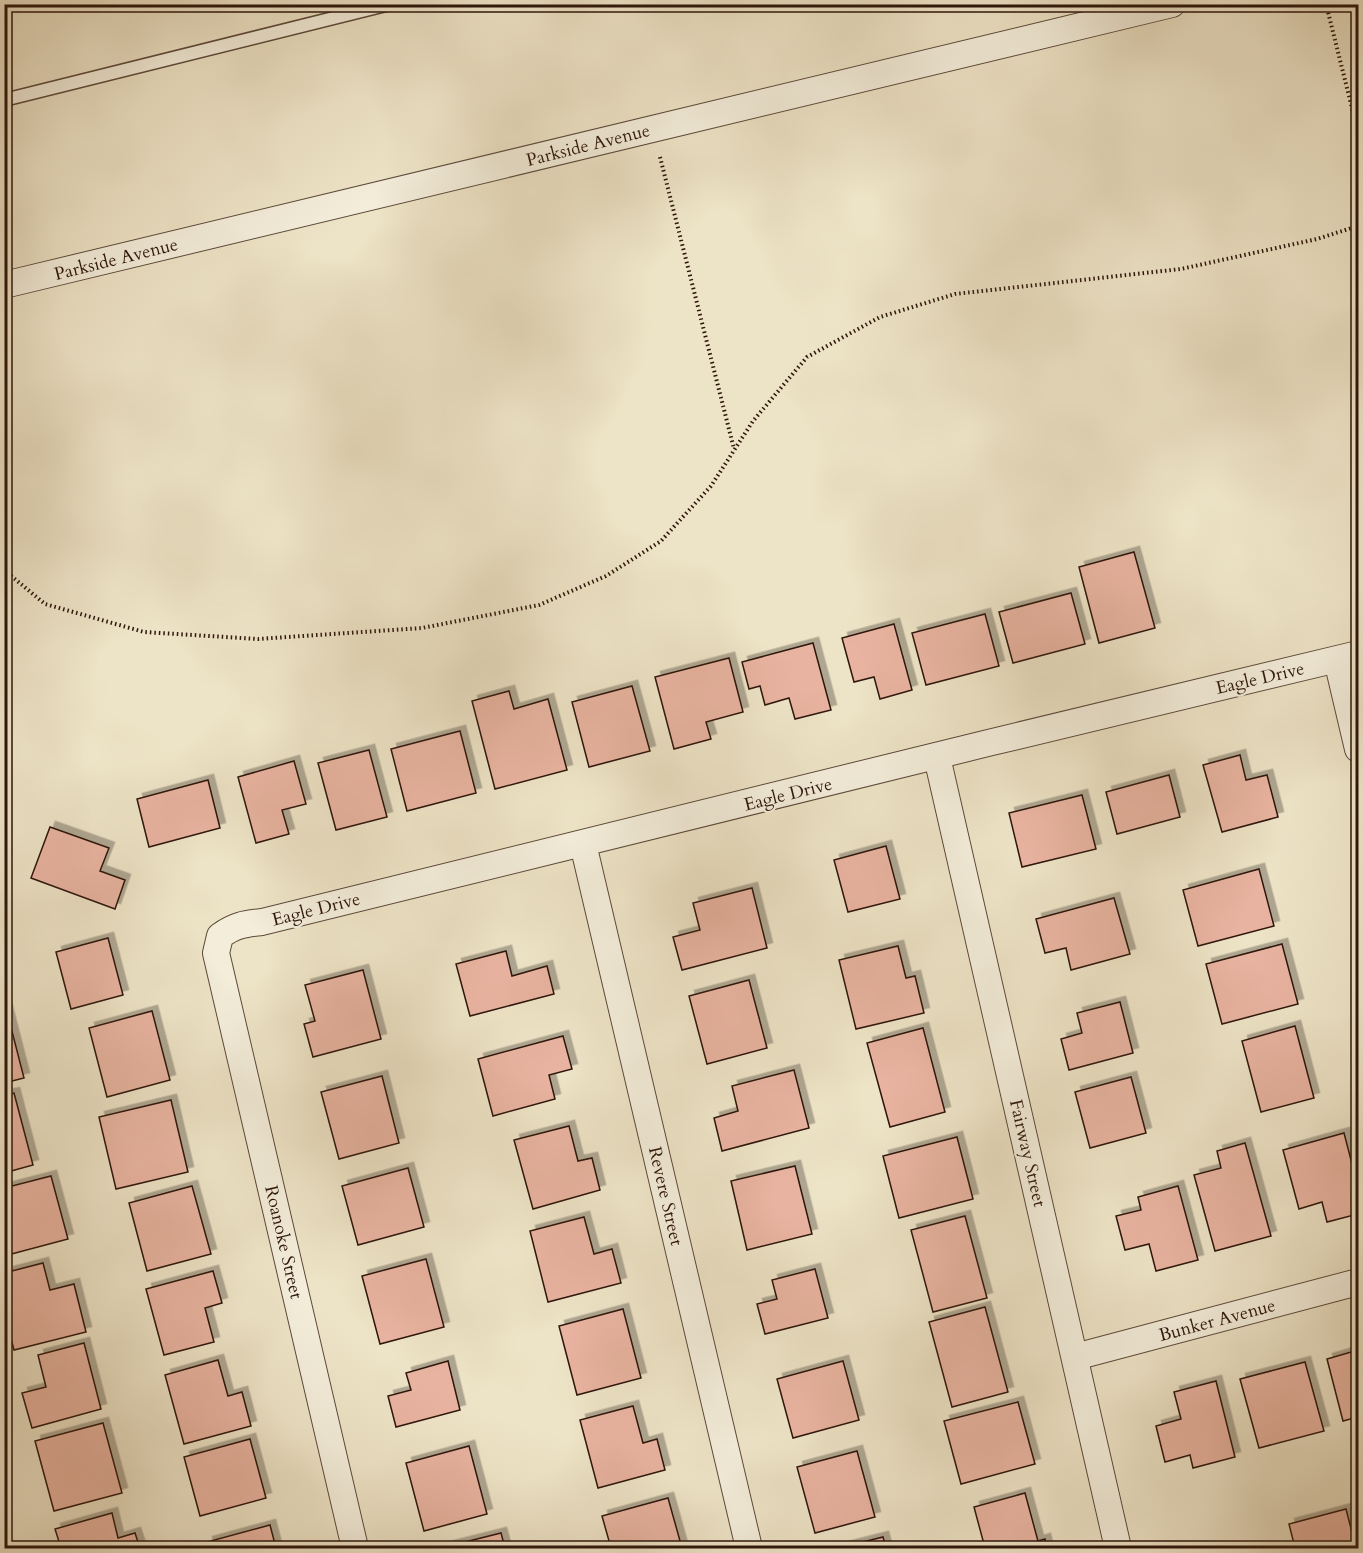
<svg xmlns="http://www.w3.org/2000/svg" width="1363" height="1553" font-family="Cardo,serif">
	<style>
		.building { fill: #e8b3a0; stroke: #2d160b; stroke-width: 1.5; filter: url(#shadow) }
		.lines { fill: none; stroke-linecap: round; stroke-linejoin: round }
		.lane-casing { stroke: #5d493a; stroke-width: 15 }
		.street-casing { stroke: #5d493a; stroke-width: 28 }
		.path { stroke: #2d160b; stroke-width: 4; stroke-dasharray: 1.5 3; stroke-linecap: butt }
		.lane { stroke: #f3edda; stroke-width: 12 }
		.street { stroke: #f3edda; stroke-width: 26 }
		.labels { text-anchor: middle; stroke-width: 4.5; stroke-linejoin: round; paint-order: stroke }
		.street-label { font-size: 18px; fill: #2d160b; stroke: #f3edda }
	</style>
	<defs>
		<filter id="shadow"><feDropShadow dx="5.5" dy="-5.5" stdDeviation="0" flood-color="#0004"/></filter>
	</defs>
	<rect width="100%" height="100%" fill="#ede3c6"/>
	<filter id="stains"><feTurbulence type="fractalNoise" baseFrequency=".00333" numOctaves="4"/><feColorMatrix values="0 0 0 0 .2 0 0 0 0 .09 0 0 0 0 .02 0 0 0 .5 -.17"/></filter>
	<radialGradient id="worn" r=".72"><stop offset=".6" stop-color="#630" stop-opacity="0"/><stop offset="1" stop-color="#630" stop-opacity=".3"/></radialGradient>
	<!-- building -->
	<g class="building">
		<polygon points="1134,552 1155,628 1099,643 1079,567"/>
		<polygon points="1071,593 1085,644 1013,663 999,612"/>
		<polygon points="985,614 999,666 926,685 912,633"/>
		<polygon points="894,624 912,690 880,699 874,677 854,682 842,638"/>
		<polygon points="813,643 831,710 795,719 789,698 765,705 760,686 749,689 742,662"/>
		<polygon points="729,658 743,712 706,722 711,739 674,749 655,677"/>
		<polygon points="632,686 650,751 589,767 572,702"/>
		<polygon points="509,691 514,709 548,699 567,770 495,789 472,701"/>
		<polygon points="460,731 476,793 407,811 391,749"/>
		<polygon points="369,750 387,817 336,830 318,763"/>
		<polygon points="1240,755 1246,780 1267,775 1278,817 1222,832 1203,765"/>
		<polygon points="294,761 306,804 282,810 289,834 256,843 238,777"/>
		<polygon points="1169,775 1180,817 1117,834 1106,792"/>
		<polygon points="208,780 220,828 149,847 137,799"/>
		<polygon points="1082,795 1096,849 1022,867 1009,813"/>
		<polygon points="50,827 109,848 100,871 125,880 115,909 31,878"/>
		<polygon points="886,846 900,899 848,912 834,860"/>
		<polygon points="1259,869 1274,926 1198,946 1183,890"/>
		<polygon points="752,888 767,948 682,970 673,937 700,930 693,903"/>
		<polygon points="1114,898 1130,954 1071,970 1066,948 1045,953 1036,919"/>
		<polygon points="108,938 123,995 71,1009 56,952"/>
		<polygon points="1282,944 1298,1004 1222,1024 1206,964"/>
		<polygon points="898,946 906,978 915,976 924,1013 856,1029 839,960"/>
		<polygon points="506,951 512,976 547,966 554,994 470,1016 456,964"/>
		<polygon points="363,970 381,1039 313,1057 304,1024 315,1021 305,985"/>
		<polygon points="749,980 767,1048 707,1064 689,996"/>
		<polygon points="1120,1002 1133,1053 1069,1070 1061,1039 1082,1033 1077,1013"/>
		<polygon points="4,1008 6,1008 24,1078 4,1083"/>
		<polygon points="152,1011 170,1080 107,1097 89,1028"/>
		<polygon points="1295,1026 1314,1098 1261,1112 1242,1041"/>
		<polygon points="923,1028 945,1112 890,1127 867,1043"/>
		<polygon points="563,1036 572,1069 549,1075 555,1099 493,1116 478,1059"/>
		<polygon points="794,1070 809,1128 722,1151 714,1118 738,1111 732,1086"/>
		<polygon points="382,1076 399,1143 339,1159 321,1092"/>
		<polygon points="1131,1077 1146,1133 1090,1148 1075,1092"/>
		<polygon points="14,1093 33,1165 4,1173 4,1095"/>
		<polygon points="171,1100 188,1172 116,1189 99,1117"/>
		<polygon points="569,1126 578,1161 592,1158 600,1190 533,1209 514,1140"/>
		<polygon points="1344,1133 1358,1187 1358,1214 1327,1222 1322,1202 1299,1209 1283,1150"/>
		<polygon points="957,1137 973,1199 899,1218 883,1156"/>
		<polygon points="1245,1143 1271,1236 1215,1251 1194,1175 1221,1168 1217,1151"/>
		<polygon points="795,1166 812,1234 747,1250 731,1181"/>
		<polygon points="408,1168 424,1227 358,1245 342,1186"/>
		<polygon points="51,1176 68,1239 4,1256 4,1188"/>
		<polygon points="192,1186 211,1254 147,1271 129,1203"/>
		<polygon points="1178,1186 1198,1260 1156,1271 1149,1244 1125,1250 1116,1216 1141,1210 1138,1197"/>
		<polygon points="965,1216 987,1298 933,1312 911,1230"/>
		<polygon points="584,1217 594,1254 612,1249 621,1283 548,1302 530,1231"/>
		<polygon points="426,1259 444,1327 380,1344 362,1276"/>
		<polygon points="43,1263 50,1290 74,1284 86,1332 14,1350 4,1312 4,1273"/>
		<polygon points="815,1269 828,1318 765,1334 757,1304 777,1299 772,1280"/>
		<polygon points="213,1271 222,1303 205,1308 214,1342 164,1355 146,1289"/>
		<polygon points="985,1307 1008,1392 952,1407 929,1322"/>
		<polygon points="623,1309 641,1378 577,1395 559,1326"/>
		<polygon points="84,1343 101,1409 32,1428 22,1393 46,1387 38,1355"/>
		<polygon points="1358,1350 1358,1417 1343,1421 1327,1359"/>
		<polygon points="218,1360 228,1396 242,1392 251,1426 184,1444 165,1375"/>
		<polygon points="448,1361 460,1410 396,1427 388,1396 411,1390 406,1373"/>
		<polygon points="843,1361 859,1420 793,1438 777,1379"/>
		<polygon points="1305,1362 1324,1431 1259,1448 1240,1379"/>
		<polygon points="1216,1381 1235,1457 1193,1468 1190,1455 1165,1462 1156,1426 1181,1419 1174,1392"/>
		<polygon points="1018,1402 1035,1464 961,1484 944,1421"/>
		<polygon points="633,1406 643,1443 657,1439 665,1470 598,1488 580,1420"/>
		<polygon points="103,1423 122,1493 54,1511 35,1441"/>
		<polygon points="250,1439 266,1498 200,1516 184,1457"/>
		<polygon points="469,1446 487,1514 424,1531 406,1463"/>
		<polygon points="857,1451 875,1517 815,1533 797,1467"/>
		<polygon points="1025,1493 1038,1541 1045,1539 1047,1548 985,1548 974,1507"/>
		<polygon points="668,1498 682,1548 611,1548 602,1516"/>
		<polygon points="1346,1509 1356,1548 1295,1548 1289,1524"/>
		<polygon points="112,1513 118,1538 135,1533 140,1548 61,1548 55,1529"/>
		<polygon points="270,1525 276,1548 208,1548 207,1542"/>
		<polygon points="501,1533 505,1548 441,1548"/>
		<polygon points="883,1537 886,1548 839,1548"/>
	</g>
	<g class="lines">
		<defs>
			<polyline id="lane" points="4,100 390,4"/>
			<g id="street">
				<polyline points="4,285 1172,4"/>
				<polyline points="1337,660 1358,749"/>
				<polyline points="937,757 1118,1548"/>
				<polyline points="583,844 749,1548"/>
				<polyline points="1075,1357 1358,1282"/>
				<path d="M355,1548L216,953L220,936C235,925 244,924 262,922L988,743L1358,654"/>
			</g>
		</defs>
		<!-- lane casing -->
		<use href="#lane" class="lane-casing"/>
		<!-- street casing -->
		<use href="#street" class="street-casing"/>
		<!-- path -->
		<g class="path">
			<polyline points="1326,4 1358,132"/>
			<polyline points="660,157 734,449"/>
			<polyline points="4,570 45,604 144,632 258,639 422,628 539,605 606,576 661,541 711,486 753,421 807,357 880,317 955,294 1181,269 1317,239 1358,226"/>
		</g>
		<!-- lane -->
		<use href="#lane" class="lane"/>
		<!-- street -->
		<use href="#street" class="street"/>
	</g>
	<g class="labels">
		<!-- street labels -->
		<g class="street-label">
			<text transform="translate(588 145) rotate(-14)" y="6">Parkside Avenue</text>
			<text transform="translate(116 259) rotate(-14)" y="6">Parkside Avenue</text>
			<text transform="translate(1260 678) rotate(-13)" y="6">Eagle Drive</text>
			<text transform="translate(788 794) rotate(-14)" y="6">Eagle Drive</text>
			<text transform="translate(316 909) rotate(-14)" y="6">Eagle Drive</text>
			<text transform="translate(1028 1153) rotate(77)" y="6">Fairway Street</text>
			<text transform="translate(666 1196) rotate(77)" y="6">Revere Street</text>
			<text transform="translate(284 1242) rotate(77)" y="6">Roanoke Street</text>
			<text transform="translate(1217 1320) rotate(-15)" y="6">Bunker Avenue</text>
		</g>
	</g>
	<!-- margin -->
	<rect width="1363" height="1553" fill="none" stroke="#ede3c6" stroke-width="24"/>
	<rect x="6" y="6" width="1351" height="1541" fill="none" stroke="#2d160b" stroke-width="3"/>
	<rect x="12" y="12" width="1339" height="1529" fill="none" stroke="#2d160b" stroke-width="1.5"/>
	<rect width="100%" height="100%" filter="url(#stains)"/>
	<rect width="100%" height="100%" fill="url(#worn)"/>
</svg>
